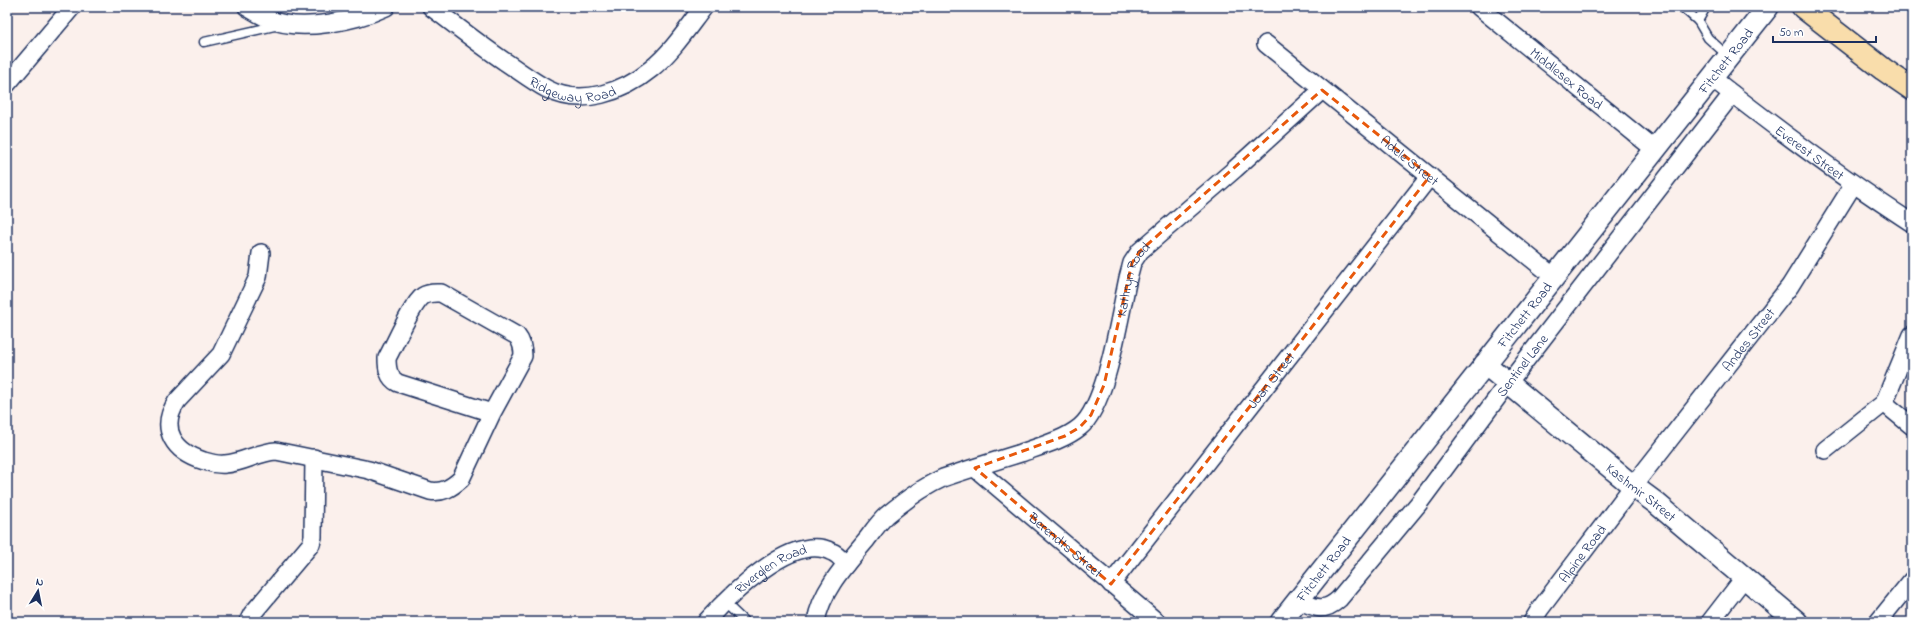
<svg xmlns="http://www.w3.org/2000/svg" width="1919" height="629" font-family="'Indie Flower',sans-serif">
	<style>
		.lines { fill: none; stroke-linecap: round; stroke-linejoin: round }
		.service-casing { stroke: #1b2f5e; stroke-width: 11 }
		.minor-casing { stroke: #1b2f5e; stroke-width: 20 }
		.tertiary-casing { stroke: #1b2f5e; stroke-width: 24 }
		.primary-casing { stroke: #1b2f5e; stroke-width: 25 }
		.service { stroke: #fff; stroke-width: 8 }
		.minor { stroke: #fff; stroke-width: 17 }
		.tertiary { stroke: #fff; stroke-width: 21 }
		.primary { stroke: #f9ddab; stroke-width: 22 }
		.marked { fill: none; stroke: #e8590c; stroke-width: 3; stroke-dasharray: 8 5; stroke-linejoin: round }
		.labels { text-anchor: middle; stroke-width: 3; stroke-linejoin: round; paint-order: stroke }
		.street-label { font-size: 14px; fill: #1b2f5e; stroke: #fff }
	</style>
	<rect width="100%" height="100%" fill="#fbf0ec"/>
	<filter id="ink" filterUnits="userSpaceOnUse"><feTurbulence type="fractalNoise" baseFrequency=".025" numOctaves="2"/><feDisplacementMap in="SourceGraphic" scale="8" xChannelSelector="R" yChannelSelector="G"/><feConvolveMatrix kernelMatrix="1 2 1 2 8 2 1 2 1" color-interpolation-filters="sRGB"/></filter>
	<g filter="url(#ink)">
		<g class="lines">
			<defs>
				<g id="service">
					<polyline points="1682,7 1698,21 1708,38 1728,56"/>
					<polyline points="1698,21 1706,7"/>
					<polyline points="204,42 279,25"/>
					<polyline points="724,602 745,622"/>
				</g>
				<g id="minor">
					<path d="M247,7C254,11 261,16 269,19C300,33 356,21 386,7"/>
					<path id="s1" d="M431,7C455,25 479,44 504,61C518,70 532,81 547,89C581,107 623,92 651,69C672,52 687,29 704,7"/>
					<path id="s2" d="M1479,7L1654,149"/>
					<path id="s3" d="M1266,44L1553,276"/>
					<path id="s4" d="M1712,78C1777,129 1842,178 1912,223"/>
					<polyline points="7,84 72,7"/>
					<path d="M261,253L258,277L221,354L177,401C158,430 175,452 204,461C211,463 218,465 225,464C243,463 258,452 276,451L369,470L430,491C443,493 451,488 461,479L492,413L523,356C523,348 522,342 517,336L441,293C435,293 429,292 423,296C412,304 395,344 387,358C387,368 388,378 398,383L492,413"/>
					<polyline points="1884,403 1912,426"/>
					<polyline points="1825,450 1884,403 1912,335"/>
					<path id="s5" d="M975,468L1157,622"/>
					<path id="s6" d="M1111,584L1430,176"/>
					<path id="s7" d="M1298,600C1315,608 1324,613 1339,599L1419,503L1508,383L1732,94"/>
					<polyline points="248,622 252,614 311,544 313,537 314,458"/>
					<path id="s8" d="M706,622C729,596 793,531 832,552C838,554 842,560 846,564"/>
					<path id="s9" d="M816,622C821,590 847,563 867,539C873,531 879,522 887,515C904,501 923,487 943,478C969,469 995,461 1021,453C1041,446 1064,440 1080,427C1107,405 1120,314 1128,278L1132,263L1140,251L1235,169L1322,90"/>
					<path id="s10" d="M1532,622L1540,609L1633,486L1790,286L1853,185"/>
					<polyline points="1710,622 1744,578"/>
					<polyline points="1878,622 1912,580"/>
				</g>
				<g id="tertiary">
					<path id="s11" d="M1485,364L1633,486L1656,503L1797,622"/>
					<path id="s12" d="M1281,622L1768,7"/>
				</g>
				<polyline id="primary" points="1803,7 1883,69 1912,89"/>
			</defs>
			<!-- service casing -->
			<use href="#service" class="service-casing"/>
			<!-- minor casing -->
			<use href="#minor" class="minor-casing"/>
			<!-- tertiary casing -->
			<use href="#tertiary" class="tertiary-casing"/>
			<!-- primary casing -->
			<use href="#primary" class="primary-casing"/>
			<!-- service -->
			<use href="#service" class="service"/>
			<!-- minor -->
			<use href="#minor" class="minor"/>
			<!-- tertiary -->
			<use href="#tertiary" class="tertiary"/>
			<!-- primary -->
			<use href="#primary" class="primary"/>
		</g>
	</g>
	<!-- marked area -->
	<path class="marked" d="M1322,90L1430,176L1111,584L975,468L1065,436L1080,427L1091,415L1104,385L1132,263L1140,251Z"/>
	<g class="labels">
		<!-- street labels -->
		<g class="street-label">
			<text dy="5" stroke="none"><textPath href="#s12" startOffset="716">Fitchett Road</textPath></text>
			<text dy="5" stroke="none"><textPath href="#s2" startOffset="113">Middlesex Road</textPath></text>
			<text dy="5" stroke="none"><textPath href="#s1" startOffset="168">Ridgeway Road</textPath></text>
			<text dy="5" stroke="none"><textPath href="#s4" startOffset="123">Everest Street</textPath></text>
			<text dy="5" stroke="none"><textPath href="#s3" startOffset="185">Adele Street</textPath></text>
			<text dy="5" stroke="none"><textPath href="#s9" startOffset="503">Kathryn Road</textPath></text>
			<text dy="5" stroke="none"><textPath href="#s12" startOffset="392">Fitchett Road</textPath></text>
			<text dy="5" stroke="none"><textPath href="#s10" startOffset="356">Andes Street</textPath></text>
			<text dy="5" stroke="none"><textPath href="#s7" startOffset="342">Sentinel Lane</textPath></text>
			<text dy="5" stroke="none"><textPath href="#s6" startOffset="259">Joan Street</textPath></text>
			<text dy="5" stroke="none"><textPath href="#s11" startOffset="202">Kashmir Street</textPath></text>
			<text dy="5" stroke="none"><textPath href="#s5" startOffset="119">Berendts Street</textPath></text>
			<text dy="5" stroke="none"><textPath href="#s10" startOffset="85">Alpine Road</textPath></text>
			<text dy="5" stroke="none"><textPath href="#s12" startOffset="68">Fitchett Road</textPath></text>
			<text dy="5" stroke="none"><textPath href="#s8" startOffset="85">Riverglen Road</textPath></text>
		</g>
	</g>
	<!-- margin -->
	<rect width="1919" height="629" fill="none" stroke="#fff" stroke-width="24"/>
	<rect x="12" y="12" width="1895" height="605" fill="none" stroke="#1b2f5e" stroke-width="1.5" filter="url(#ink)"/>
	<!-- north arrow -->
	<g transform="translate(38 591) rotate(10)" stroke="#ffffff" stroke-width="3" paint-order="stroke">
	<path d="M0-3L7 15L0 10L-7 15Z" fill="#1b2f5e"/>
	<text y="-6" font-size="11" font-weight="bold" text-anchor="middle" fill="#1b2f5e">N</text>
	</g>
	<!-- scale -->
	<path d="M1773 36v6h103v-6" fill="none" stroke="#1b2f5e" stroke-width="2"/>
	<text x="1779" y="36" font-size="12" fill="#1b2f5e" stroke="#ffffff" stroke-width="3" paint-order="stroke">50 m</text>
</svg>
